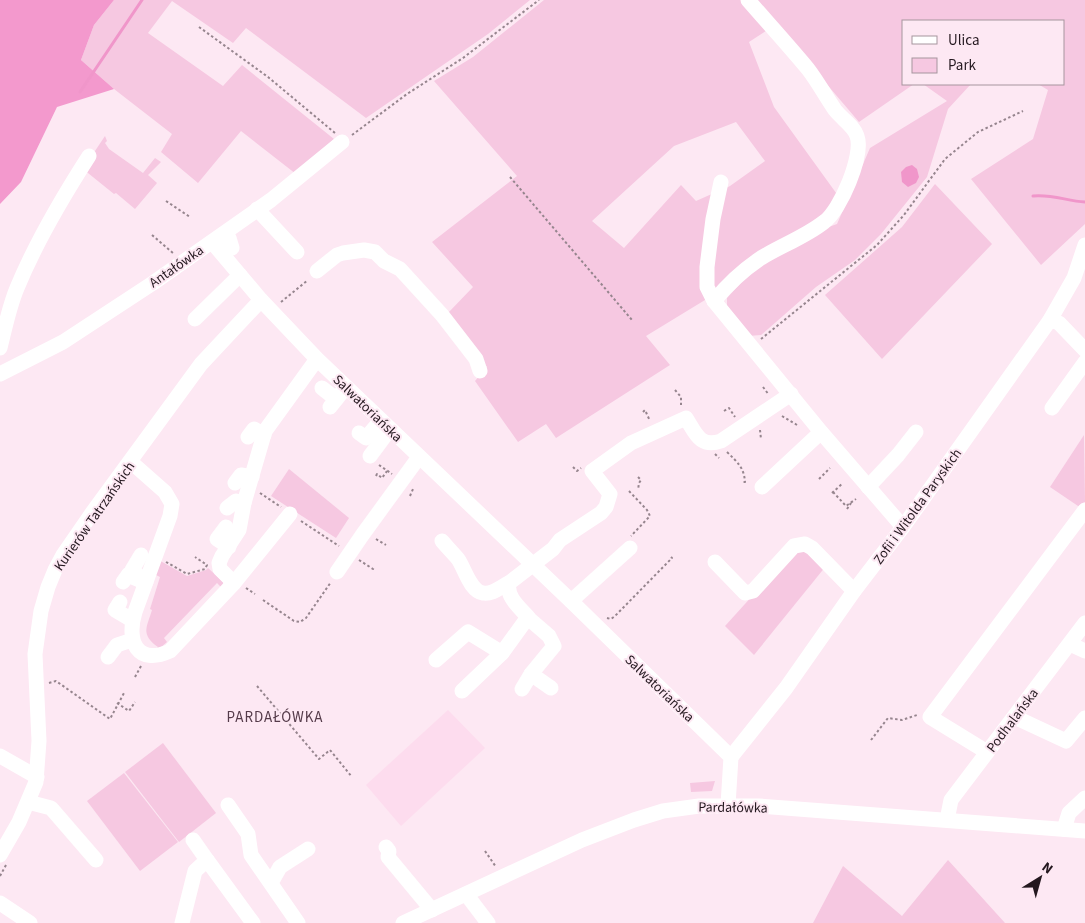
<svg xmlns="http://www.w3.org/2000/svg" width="1085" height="923" font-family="'Source Sans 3',sans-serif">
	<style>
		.built { fill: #fddcee }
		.green { fill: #f6c8e1 }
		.forest { fill: #f399cd }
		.water { fill: #f096ca }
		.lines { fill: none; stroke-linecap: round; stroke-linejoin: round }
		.stream { stroke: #f096ca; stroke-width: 3 }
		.path { stroke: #96858e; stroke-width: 2; stroke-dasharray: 2.5 2.5; stroke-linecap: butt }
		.minor { stroke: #fff; stroke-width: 15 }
		.labels { text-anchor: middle; stroke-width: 4; stroke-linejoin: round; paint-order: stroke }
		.street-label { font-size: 14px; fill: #24181f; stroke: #fde8f3 }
		.neighbourhood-label { font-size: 15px; letter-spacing: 1px; fill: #553b4a; stroke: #fde8f3 }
	</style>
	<rect width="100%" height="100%" fill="#fde8f3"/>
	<!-- built -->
	<polygon class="built" points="448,710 485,748 401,826 366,785"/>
	<!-- green -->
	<g class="green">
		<polygon points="114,0 530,0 488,34 366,118 246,28 233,43 172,1 148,33 223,86 242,65 334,139 296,174 241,131 198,183 161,152 172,134 114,89 81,60 94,25"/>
		<polygon points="544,0 743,0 769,29 749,42 774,107 839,197 828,216 716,294 710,286 722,190 730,186 765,161 736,122 674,146 592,221 624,248 681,185 696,201 714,193 705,300 646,336 670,365 556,438 546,424 518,442 475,381 487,367 448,313 473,287 432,242 517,176 434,81 473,57"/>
		<polygon points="755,0 1085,0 1085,224 1041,265 971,179 1033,139 1048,90 1038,84 1064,84 1064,21 904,21 904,84 914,84 859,122"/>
		<polygon points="923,84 971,84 948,109 927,177 881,234 855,260 816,287 761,335 748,336 727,310 727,298 761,261 823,229 837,224 870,148 947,101"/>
		<polygon points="105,136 107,141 105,143 109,149 143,173 155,158 161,162 148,175 157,183 135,209 116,193 114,194 83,169"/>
		<polygon points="935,184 992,244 882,359 825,295 902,227"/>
		<polygon points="1084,435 1085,502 1081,508 1050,487"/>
		<polygon points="289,469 349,518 336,538 271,496"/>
		<polygon points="802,548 826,566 754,655 725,626 792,552"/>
		<path d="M157,559L187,576L206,570L208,568L223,582V589L217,583L164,638L167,642L160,648L156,649L158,647C140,634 147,627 152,610L150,609L160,577L152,573Z"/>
		<polygon points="163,743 216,813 179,842 125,772"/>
		<polygon points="124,773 178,842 140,871 87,801"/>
		<polygon points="715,781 712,791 691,792 690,783"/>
		<polygon points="948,860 1005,923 813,923 843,866 902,916"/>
	</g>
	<!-- forest -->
	<polygon class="forest" points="0,0 114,0 94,25 81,60 114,89 57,107 21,182 0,204"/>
	<!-- water -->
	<polygon class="water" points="912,165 917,169 919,177 916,183 908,187 902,182 901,172 906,167"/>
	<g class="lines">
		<!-- stream -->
		<g class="stream">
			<polyline points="80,92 142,0"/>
			<path d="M1033,196C1052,194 1067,201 1085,202"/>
		</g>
		<!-- path -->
		<g class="path">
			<polyline points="199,27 268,77 335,133"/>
			<polyline points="352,135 407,94 463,58 539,0"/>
			<polyline points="510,177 632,320"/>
			<polyline points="166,201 190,217"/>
			<polyline points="152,235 173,253"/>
			<polyline points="281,302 308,280"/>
			<polyline points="761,339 877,245 904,215 945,159 978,132 1023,111"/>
			<polyline points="763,387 769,395"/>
			<polyline points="675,390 681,397 681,405"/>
			<polyline points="724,411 729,408 735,417"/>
			<polyline points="643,412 645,410 650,421"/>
			<polyline points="782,416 797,425"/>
			<polyline points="760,430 761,439"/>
			<path d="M727,452C737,462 744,467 745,482H743"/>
			<polyline points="715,454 719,458"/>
			<polyline points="379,465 392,474"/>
			<polyline points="573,467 577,471 581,468"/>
			<polyline points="376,476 377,474 382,478 387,471"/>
			<polyline points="638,477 641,480 639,483 638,490"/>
			<polyline points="819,479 830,468"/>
			<polyline points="629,491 647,510 650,516 631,536"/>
			<polyline points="833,492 846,506 856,499"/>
			<polyline points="260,493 281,507"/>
			<polyline points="832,493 843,483"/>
			<polyline points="410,496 413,489 411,488"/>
			<polyline points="847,509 851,503"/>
			<polyline points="301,521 339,546"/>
			<polyline points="376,539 386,545"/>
			<polyline points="359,560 373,569 374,567"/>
			<polyline points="166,562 187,574 205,569 207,565 195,557"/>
			<polyline points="246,588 255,594"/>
			<polyline points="263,600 294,621 300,622 306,618 331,582"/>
			<polyline points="607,618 611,619 615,616 672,558 671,557"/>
			<polyline points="135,677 141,666"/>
			<polyline points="49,683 56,681 110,719 124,693"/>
			<polyline points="257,686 319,759 330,750 352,777"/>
			<polyline points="117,703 129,711 135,702"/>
			<polyline points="871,740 888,718 902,720 917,715"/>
			<polyline points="485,851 496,867"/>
			<polyline points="0,876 6,865"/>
		</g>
		<!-- minor -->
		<g class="minor">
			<polyline points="721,182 713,219 707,267 707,287 714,301 821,432 903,527"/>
			<polyline points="257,209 297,252"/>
			<polyline points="224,234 229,238 232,248"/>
			<polyline points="212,242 261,300 317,359 571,601 731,757 728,805"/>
			<polyline points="317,271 337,255 343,253 364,250 375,252 384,261 400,269 442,315 476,359 480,371"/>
			<path d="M714,301C728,284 743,270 761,258C782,245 805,237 824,222C840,211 864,155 857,136C854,126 842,119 835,110C826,97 818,82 808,69C789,46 768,23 748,0"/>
			<polyline points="195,319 240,275"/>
			<polyline points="1050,320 1059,323 1085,350"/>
			<path d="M0,348C5,328 9,307 17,288C36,242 62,198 89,156"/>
			<polyline points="0,374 63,342 153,283 271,200 342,142"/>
			<polyline points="322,388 336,399"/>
			<polyline points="330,407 346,387"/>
			<polyline points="1052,408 1085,362"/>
			<polyline points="359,433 366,438 381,420"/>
			<polyline points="248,437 254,429 264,435"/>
			<polyline points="370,456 390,429"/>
			<path d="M131,462L165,492L172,504L170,516L135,612C126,641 137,666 170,651L234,583L290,514"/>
			<polyline points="235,483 241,475 252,477"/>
			<polyline points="762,487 821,432"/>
			<polyline points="868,487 898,455 916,432"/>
			<polyline points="227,508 236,501 244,503"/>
			<polyline points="226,527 217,539 229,547"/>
			<path d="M442,541C447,547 453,553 458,559C465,569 470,591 483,593C492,595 502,586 509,583"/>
			<polyline points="141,555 132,570 146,582"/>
			<polyline points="715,562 745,593 753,591 794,546 805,544 812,548 854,591"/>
			<polyline points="337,572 363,534 419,457"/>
			<polyline points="123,582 128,575 142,581"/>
			<polyline points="234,583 220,569 219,563 222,556 239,530 244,503 265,431 317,359"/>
			<polyline points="571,601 630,548"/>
			<polyline points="120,602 115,610 132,620"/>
			<polyline points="1070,644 1085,651"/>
			<polyline points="108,657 117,645 132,640"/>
			<path d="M436,660L468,632L502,653L528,617C520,608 506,597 509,583L553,549L560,540L601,513L606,507L610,494L592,471L631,443L686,418C696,434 700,448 721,441L791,394"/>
			<polyline points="531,674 551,688"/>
			<polyline points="522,689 531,674 554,646 549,636 527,617"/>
			<polyline points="462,691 502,653"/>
			<polyline points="1015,716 1019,719 1066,741 1085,718"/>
			<polyline points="987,752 930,717 1085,510"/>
			<polyline points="0,756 37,777"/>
			<polyline points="731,757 786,688 854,591 903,527 1050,320 1074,278 1085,245"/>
			<polyline points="28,802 51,808 96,860"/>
			<polyline points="228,805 248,834 251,855 298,923"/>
			<polyline points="947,820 951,800 1085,623"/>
			<polyline points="1064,829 1069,813 1085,798"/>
			<polyline points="193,840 207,860"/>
			<polyline points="386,847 389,851 388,857 432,910"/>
			<polyline points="0,855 19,822 36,782 39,741 35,654 41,611 48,587 55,570 63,555 92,513 201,364 261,300"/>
			<polyline points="271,883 280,867 308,849"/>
			<polyline points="466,894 488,923"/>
			<polyline points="0,903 30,923"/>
			<polyline points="182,923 195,871 207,860 253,923"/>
			<polyline points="403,923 582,840 634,820 663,811 699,806 759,806 1085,831"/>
		</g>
	</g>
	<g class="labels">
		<!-- street labels -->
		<g class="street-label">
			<text transform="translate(176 266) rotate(-35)" y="5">Antałówka</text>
			<text transform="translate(368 408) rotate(44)" y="5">Salwatoriańska</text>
			<text transform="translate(917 506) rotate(-54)" y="5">Zofii i Witolda Paryskich</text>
			<text transform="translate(94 516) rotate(-55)" y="5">Kurierów Tatrzańskich</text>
			<text transform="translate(660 688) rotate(44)" y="5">Salwatoriańska</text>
			<text transform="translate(1012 720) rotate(-53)" y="5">Podhalańska</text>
			<text transform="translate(733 807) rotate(1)" y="5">Pardałówka</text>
		</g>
		<!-- neighbourhood labels -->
		<g class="neighbourhood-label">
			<text x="275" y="722">PARDAŁÓWKA</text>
		</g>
	</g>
	<!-- legend -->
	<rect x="902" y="20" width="162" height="65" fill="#fde8f3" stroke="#a6959e"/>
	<rect x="912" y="36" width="25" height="8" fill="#ffffff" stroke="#a6959e"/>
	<text x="948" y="45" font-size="15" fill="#24181f">Ulica</text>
	<rect x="912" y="58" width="25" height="15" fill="#f6c8e1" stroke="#a6959e"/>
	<text x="948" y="70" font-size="15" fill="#24181f">Park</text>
	<!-- north arrow -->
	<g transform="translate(1040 878) rotate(37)" stroke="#fde8f3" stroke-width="4" paint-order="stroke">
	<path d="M0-4L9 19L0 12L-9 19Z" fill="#24181f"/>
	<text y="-8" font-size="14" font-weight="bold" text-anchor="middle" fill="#24181f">N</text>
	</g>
</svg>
